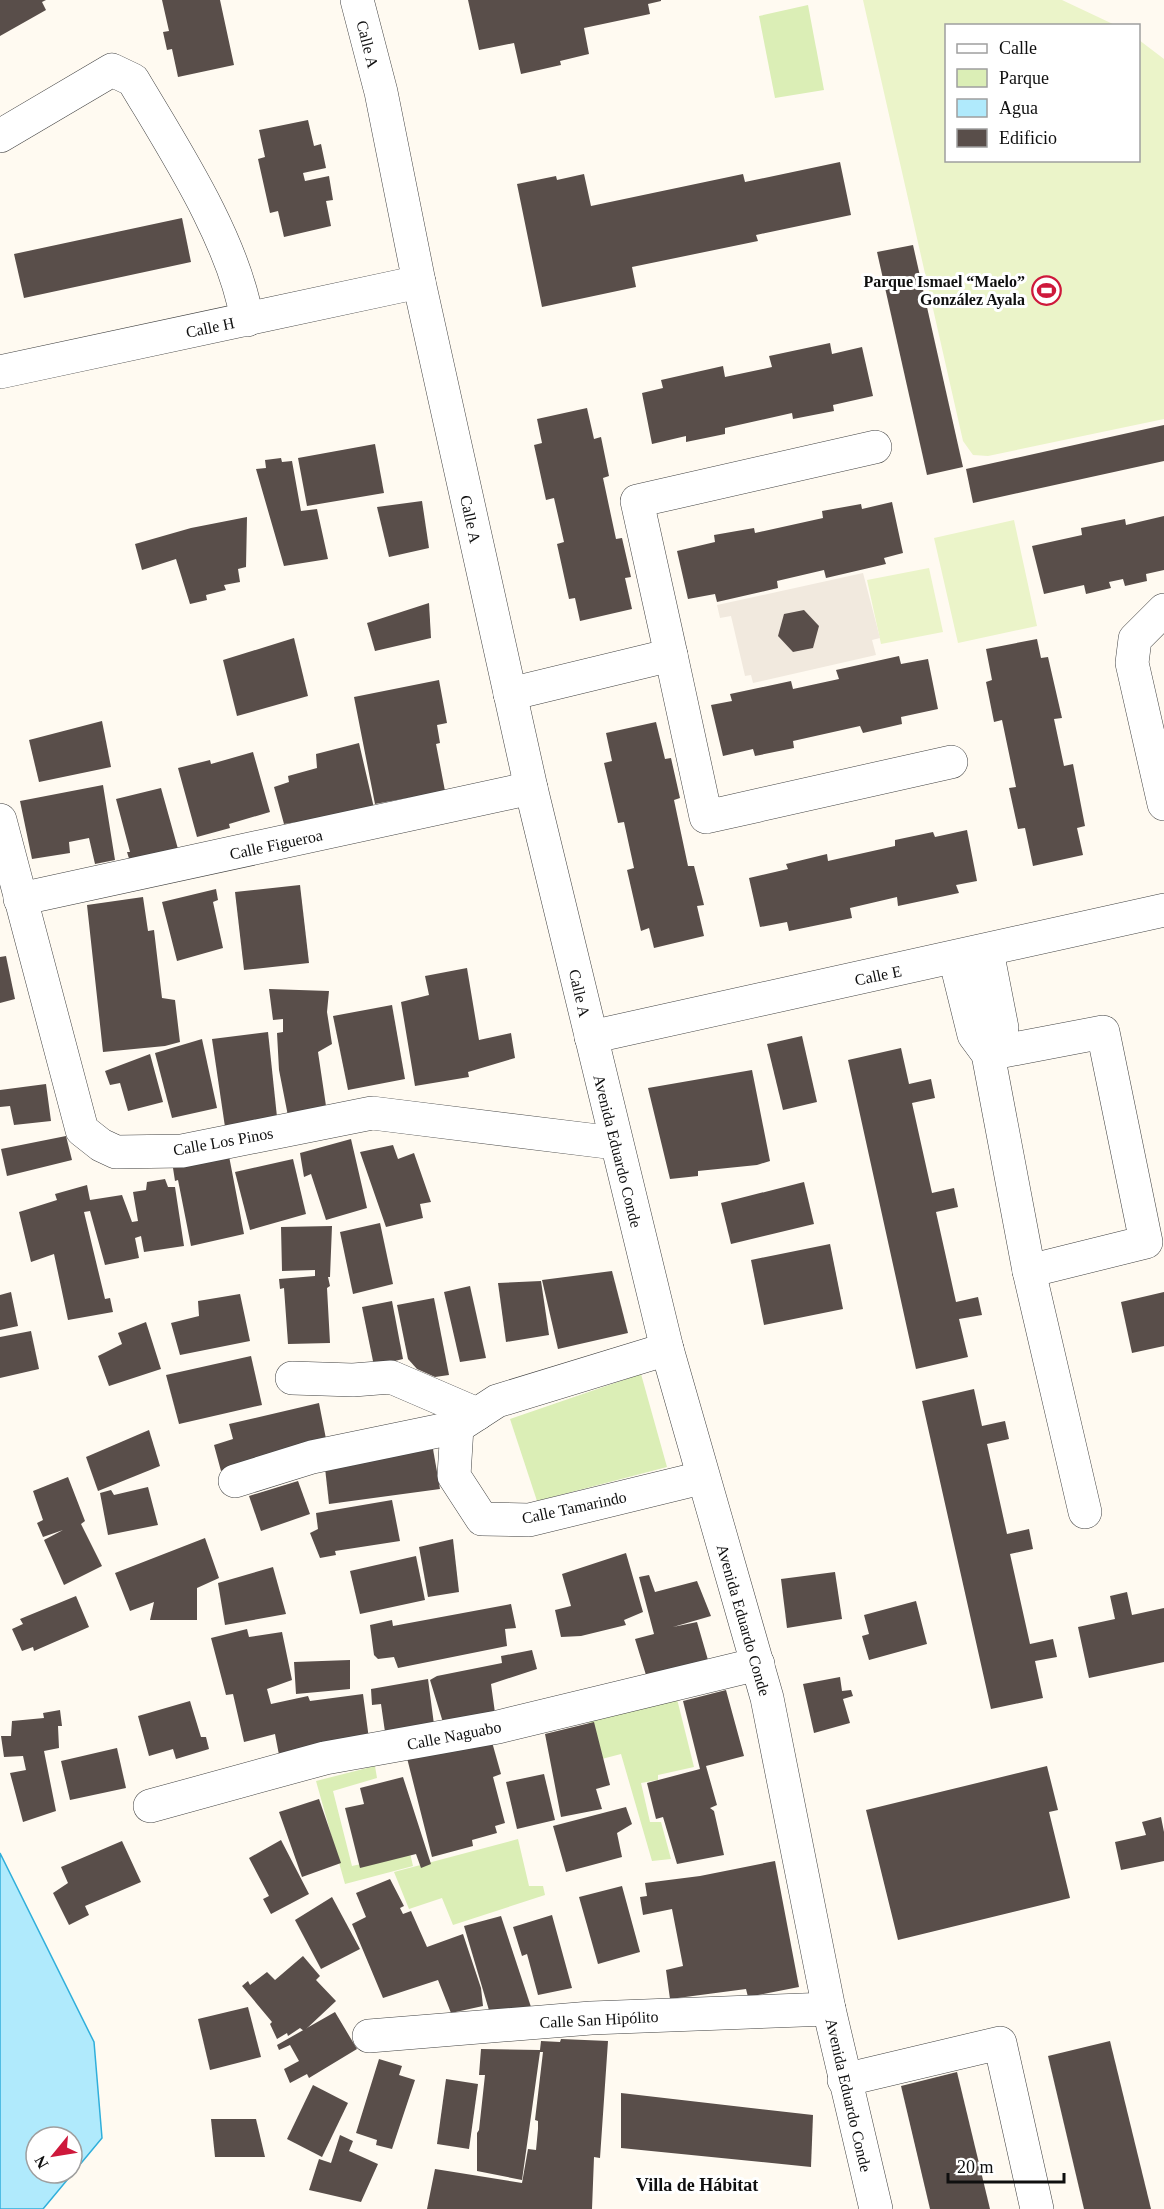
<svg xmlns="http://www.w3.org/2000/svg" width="1164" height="2209" font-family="Georgia,serif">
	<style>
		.green { fill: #dbeeb6 }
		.pitch { fill: #ebf4c9 }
		.plaza { fill: #f1e9de }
		.water { fill: #b0eafc; stroke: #30afdb; stroke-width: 1.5; fill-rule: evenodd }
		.building { fill: #594e4a }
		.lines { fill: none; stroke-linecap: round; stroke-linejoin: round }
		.minor-casing { stroke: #424242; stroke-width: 34 }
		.minor { stroke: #fff; stroke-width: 33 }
		.labels { text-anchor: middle; stroke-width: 6; stroke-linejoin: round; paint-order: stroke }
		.street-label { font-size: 16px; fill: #0f0f0f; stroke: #fff }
		.poi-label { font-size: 16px; font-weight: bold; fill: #0f0f0f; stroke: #fff; text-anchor: end }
		.neighbourhood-label { font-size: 18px; font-weight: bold; fill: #0f0f0f; stroke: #fff }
	</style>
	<rect width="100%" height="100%" fill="#fffaf1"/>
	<!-- green -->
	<g class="green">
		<polygon points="808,5 824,90 775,98 759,16"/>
		<polygon points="641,1374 667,1467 537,1501 510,1419"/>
		<polygon points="677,1699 694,1767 658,1775 658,1780 641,1783 650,1822 661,1822 671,1859 652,1861 621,1754 598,1760 588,1720"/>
		<polygon points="375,1766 377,1778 333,1791 352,1866 410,1853 413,1866 345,1884 316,1781"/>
		<polygon points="518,1839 529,1886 543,1886 545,1895 453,1925 442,1898 409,1909 394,1872"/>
	</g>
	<!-- pitch -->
	<g class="pitch">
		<polygon points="863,0 1062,0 1115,25 946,26 946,160 1138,160 1139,40 1164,59 1164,419 988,456 973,455 963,441"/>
		<polygon points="1014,520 1037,626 958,643 934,538"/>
		<polygon points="929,568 943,632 881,644 867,580"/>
	</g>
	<!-- plaza -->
	<polygon class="plaza" points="863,573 880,638 872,640 876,655 753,683 751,675 745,676 731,616 720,618 717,605"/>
	<!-- water -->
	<path class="water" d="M0,1853L94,2042L102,2138L43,2209H0ZM36,2137H72V2173H36Z"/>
	<!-- building -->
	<g class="building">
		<polygon points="0,0 46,0 42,2 46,10 0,36"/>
		<polygon points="162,0 220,0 234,65 178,77 172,49 167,50 163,32 169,31"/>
		<polygon points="468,0 661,0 661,1 648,4 650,14 584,28 589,54 560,61 561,65 521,74 514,43 479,50"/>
		<polygon points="308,120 314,146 321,144 326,168 303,173 305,181 329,176 333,200 326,201 331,226 284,237 278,211 270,213 258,159 265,157 259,130"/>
		<polygon points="840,162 851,215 756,235 758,241 632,267 636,287 542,307 517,184 556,176 557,180 584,174 591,206 743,174 745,182"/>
		<polygon points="182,218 191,262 24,298 14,254"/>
		<polygon points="913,245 963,467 927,475 877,252"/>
		<polygon points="830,343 832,354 862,347 873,396 833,405 834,411 793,419 792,413 725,428 725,434 686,442 686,436 652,444 642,393 663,388 661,380 723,366 725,377 772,367 769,356"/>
		<polygon points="587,408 594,439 601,437 609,476 603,478 616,539 622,538 631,577 625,578 632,609 580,621 575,598 569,599 557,544 564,542 554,498 546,500 534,445 542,443 537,419"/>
		<polygon points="1164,425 1164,461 973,503 966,469"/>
		<polygon points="375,444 384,493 307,506 298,458"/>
		<polygon points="281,458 282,462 292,461 301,511 317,509 328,559 284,566 256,469 266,468 265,460"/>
		<polygon points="422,501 429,548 389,557 377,507"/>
		<polygon points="892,502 903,553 884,558 886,564 826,578 824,570 777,581 778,588 717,602 715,594 688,599 677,551 715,542 714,535 754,528 755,533 823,518 822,511 861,504 862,509"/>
		<polygon points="1164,516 1164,570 1146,574 1147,581 1125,586 1123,579 1109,582 1111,588 1086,594 1084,585 1044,594 1032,546 1082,535 1081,528 1125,519 1126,525"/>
		<polygon points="247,517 246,567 238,569 240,582 224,585 226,590 206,595 207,600 190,604 176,559 142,570 135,544 191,528"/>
		<polygon points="429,603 431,638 375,651 367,623"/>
		<polygon points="804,610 819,626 813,648 793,652 778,636 784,614"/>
		<polygon points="294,638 308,696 237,716 223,660"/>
		<polygon points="1037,639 1041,658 1048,657 1062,718 1054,719 1064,766 1073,764 1085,826 1077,828 1083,855 1033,866 1025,828 1018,829 1009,788 1016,787 1002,720 994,722 986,682 992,680 986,649"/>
		<polygon points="899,656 901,664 928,659 938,709 901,717 902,724 863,733 860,726 793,741 794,748 755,756 753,749 723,756 711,705 732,701 730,694 791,681 793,689 839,679 836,670"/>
		<polygon points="439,680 447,723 437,725 440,743 436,744 445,791 375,804 354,697"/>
		<polygon points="102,721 111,767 39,782 29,740"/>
		<polygon points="656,722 665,759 671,758 680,798 674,800 688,866 694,866 704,905 697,906 704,936 654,948 649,928 641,931 627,870 634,868 624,822 618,823 604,763 612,761 606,733"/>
		<polygon points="359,743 374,808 297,824 297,822 284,824 274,787 289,782 288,776 317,768 316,754"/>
		<polygon points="253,752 270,812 229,824 230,828 197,837 178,768 210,760 211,764"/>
		<polygon points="103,785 115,860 95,864 89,838 69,842 70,853 32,859 20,801"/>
		<polygon points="161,788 178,849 130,862 127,852 130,852 116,799"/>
		<polygon points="967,830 977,881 956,885 959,893 898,906 897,897 850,908 852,918 789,931 787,922 760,927 749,878 788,869 786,864 827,854 828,861 895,846 895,840 933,832 935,837"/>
		<polygon points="300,885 309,963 244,970 235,892"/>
		<polygon points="216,889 218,900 213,902 223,948 177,961 162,902"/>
		<polygon points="143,897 148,931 154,930 162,998 175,1000 180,1042 165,1046 103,1052 87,905"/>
		<polygon points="6,956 15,999 0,1003 0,957"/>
		<polygon points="467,968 479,1040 511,1033 515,1058 468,1072 469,1077 415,1086 401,1002 429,995 425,976"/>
		<polygon points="269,989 329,991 327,1012 332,1044 318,1052 326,1106 288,1116 279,1070 277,1033 283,1032 283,1019 273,1020"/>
		<polygon points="392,1005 405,1079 348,1090 333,1016"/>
		<polygon points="268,1032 277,1117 225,1127 212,1039"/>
		<polygon points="802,1036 817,1102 783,1110 767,1044"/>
		<polygon points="202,1039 217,1108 172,1118 155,1053"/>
		<polygon points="901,1048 909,1084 931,1079 935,1098 912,1103 932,1193 954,1188 958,1207 936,1212 956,1302 978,1297 982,1315 959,1319 968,1357 916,1369 848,1060"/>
		<polygon points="150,1054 163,1102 128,1111 120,1083 110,1085 105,1071"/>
		<polygon points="752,1070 770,1161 757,1165 698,1171 698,1176 670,1179 648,1088"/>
		<polygon points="46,1084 51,1121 14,1125 10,1106 0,1107 0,1090"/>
		<polygon points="66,1136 72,1160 7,1176 1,1149"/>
		<polygon points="351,1139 367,1208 326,1220 311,1174 304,1177 300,1153"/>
		<polygon points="393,1145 398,1159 414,1153 431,1202 420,1204 423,1218 386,1227 360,1152"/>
		<polygon points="229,1156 244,1234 191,1246 178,1180 175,1181 173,1168"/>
		<polygon points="293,1159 306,1214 250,1230 235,1172"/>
		<polygon points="165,1179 168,1187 175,1187 184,1246 144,1252 141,1236 135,1238 139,1258 105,1265 90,1211 84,1212 105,1299 110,1298 113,1312 68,1320 54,1254 31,1262 19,1212 57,1200 55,1194 87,1185 90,1200 122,1195 132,1222 138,1221 133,1192 146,1190 147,1182"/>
		<polygon points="804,1182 814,1224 731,1244 721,1203"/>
		<polygon points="380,1223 393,1284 353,1294 340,1232"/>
		<polygon points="332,1226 330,1277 328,1277 330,1286 327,1288 330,1343 288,1344 284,1288 280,1289 279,1279 315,1276 315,1270 282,1271 281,1227"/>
		<polygon points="830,1244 843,1309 764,1325 751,1260"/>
		<polygon points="612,1271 628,1333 558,1349 542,1280"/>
		<polygon points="541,1281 549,1335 506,1342 498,1283"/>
		<polygon points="470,1286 486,1358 460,1362 444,1292"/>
		<polygon points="11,1292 18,1326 0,1330 0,1295"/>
		<polygon points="1164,1292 1164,1346 1132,1353 1121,1302"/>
		<polygon points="240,1294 250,1341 180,1355 171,1323 199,1316 198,1301"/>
		<polygon points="434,1298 449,1375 435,1377 417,1369 408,1359 397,1305"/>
		<polygon points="392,1301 403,1359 374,1366 362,1307"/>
		<polygon points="146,1322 161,1369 109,1386 98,1356 122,1344 118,1333"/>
		<polygon points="31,1331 39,1369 0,1378 0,1337"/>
		<polygon points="251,1356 262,1405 179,1424 166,1375"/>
		<polygon points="974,1389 982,1426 1005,1421 1009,1439 987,1444 1007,1534 1029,1529 1033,1549 1010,1554 1030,1644 1053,1639 1057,1657 1035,1661 1043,1698 991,1709 922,1401"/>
		<polygon points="319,1403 327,1444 221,1471 214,1445 233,1439 229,1424"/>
		<polygon points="149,1430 160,1466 98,1491 86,1457"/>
		<polygon points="433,1449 440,1489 329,1504 325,1468"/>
		<polygon points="68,1477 85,1521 81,1524 102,1566 64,1585 44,1540 63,1530 43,1537 37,1523 43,1520 33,1491"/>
		<polygon points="298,1481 310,1514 261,1531 249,1496"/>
		<polygon points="148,1487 158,1525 108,1535 100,1493 111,1490 114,1495"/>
		<polygon points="392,1500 400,1541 335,1551 336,1555 320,1558 310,1533 318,1529 316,1513"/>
		<polygon points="205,1538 219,1578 197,1588 197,1620 150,1620 154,1602 130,1611 115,1573"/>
		<polygon points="453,1539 459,1592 428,1597 419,1547"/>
		<polygon points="626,1553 643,1612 624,1620 626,1625 581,1636 561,1637 555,1610 571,1606 562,1574"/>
		<polygon points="416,1556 425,1600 360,1614 350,1571"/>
		<polygon points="273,1567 286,1614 225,1625 218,1583"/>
		<polygon points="835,1572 842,1619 787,1628 781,1579"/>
		<polygon points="649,1575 655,1592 697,1581 711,1616 673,1627 697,1622 708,1660 646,1675 635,1639 654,1634 639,1577"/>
		<polygon points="1127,1592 1132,1615 1164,1608 1164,1662 1089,1678 1078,1627 1115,1619 1110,1596"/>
		<polygon points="76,1596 89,1627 34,1651 33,1647 22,1651 12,1629 23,1624 20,1619"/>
		<polygon points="916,1601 927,1644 869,1660 862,1636 869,1634 864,1615"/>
		<polygon points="511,1604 516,1628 505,1629 507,1646 398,1668 394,1657 378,1659 374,1655 370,1625 392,1620 393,1626"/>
		<polygon points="247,1629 249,1637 282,1632 292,1680 267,1689 271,1704 308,1696 310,1701 363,1694 369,1739 279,1755 275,1734 244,1742 233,1694 226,1695 211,1638"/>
		<polygon points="532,1650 537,1669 491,1684 496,1720 445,1729 430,1680 437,1676 502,1663 501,1656"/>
		<polygon points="350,1660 350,1689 296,1694 294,1662"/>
		<polygon points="840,1677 842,1691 851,1690 853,1696 843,1699 850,1723 814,1733 803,1684"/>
		<polygon points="428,1679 435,1732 386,1739 381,1704 372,1705 371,1689"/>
		<polygon points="726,1690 744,1756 706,1766 717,1805 710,1808 714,1811 724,1855 677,1864 663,1817 656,1819 647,1783 700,1769 683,1701"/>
		<polygon points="190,1701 201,1737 206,1737 209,1749 176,1759 173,1749 149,1756 138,1716"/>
		<polygon points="60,1710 62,1726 58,1726 59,1748 44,1751 56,1811 23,1822 10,1773 26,1770 23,1756 4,1757 1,1736 11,1736 12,1721 44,1718 43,1713"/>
		<polygon points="594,1722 610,1785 596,1789 602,1809 561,1817 545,1734"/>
		<polygon points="492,1742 501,1774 493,1777 505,1823 495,1826 497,1833 472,1840 473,1846 432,1857 407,1758"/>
		<polygon points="117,1748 126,1788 70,1800 61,1761"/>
		<polygon points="1047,1766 1058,1810 1049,1812 1070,1898 898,1940 866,1810"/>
		<polygon points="544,1774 555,1820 517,1829 506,1782"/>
		<polygon points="403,1777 431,1864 421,1868 416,1854 360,1868 345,1808 364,1804 360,1788"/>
		<polygon points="319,1799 341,1863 302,1877 279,1812"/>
		<polygon points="626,1807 632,1824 617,1833 622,1857 566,1872 553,1826"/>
		<polygon points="1161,1817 1164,1832 1164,1861 1121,1870 1115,1842 1146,1835 1142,1822"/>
		<polygon points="281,1840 309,1894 271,1914 263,1899 269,1896 249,1858"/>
		<polygon points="122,1841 141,1882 85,1906 89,1915 69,1925 53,1893 68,1883 61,1867"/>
		<polygon points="775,1861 799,1987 748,1997 746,1989 670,1999 666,1970 683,1966 672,1909 643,1915 640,1897 647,1896 645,1883 700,1876"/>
		<polygon points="390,1879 404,1906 400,1908 403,1914 411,1911 427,1947 463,1934 481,1988 483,2006 451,2013 438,1980 383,1998 352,1924 366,1917 356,1893"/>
		<polygon points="622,1886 640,1952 598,1964 579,1897"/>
		<polygon points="332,1897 360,1949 321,1969 295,1920"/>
		<polygon points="552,1915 572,1988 538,1995 527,1954 522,1956 513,1927"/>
		<polygon points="501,1916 532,2010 491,2017 464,1926"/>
		<polygon points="303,1956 320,1976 316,1980 336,2001 304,2031 300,2028 288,2036 287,2033 277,2039 270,2024 272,2022 242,1986 248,1981 250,1985 267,1972 275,1980"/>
		<polygon points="248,2007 261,2057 210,2070 198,2019"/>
		<polygon points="335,2012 357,2049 309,2078 307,2074 290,2083 284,2069 299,2061 290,2045 279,2050 277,2045"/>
		<polygon points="561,2039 608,2041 600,2158 594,2157 592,2209 427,2209 435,2169 522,2183 528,2149 536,2150 538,2129 538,2121 535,2120 543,2052 540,2052 522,2180 477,2171 477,2133 479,2130 485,2075 479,2075 481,2049 540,2050 541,2041 560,2042"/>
		<polygon points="1110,2041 1151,2209 1084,2209 1048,2056"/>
		<polygon points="379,2059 402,2066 399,2075 415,2080 392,2149 376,2145 377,2140 356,2133"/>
		<polygon points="957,2072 990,2209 930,2209 901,2086"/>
		<polygon points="446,2079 478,2084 469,2149 437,2144"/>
		<polygon points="313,2085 348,2103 322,2157 287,2139"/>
		<polygon points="621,2093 813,2115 811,2167 621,2148"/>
		<polygon points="211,2119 256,2119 265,2157 215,2157"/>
		<polygon points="340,2135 353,2141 349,2151 378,2164 361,2202 309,2190 319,2159 331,2163"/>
	</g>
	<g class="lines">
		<defs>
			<g id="minor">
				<polyline points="357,0 381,92 419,282 531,788 667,1349 767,1698 829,2009 876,2209"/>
				<path d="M0,136L112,70L133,80C174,149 234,240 247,320"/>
				<polyline points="0,372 419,282"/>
				<polyline points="1164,610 1135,639 1132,663 1164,804"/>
				<polyline points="671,655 706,817 951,762"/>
				<polyline points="510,694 671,655 637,501 875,447"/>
				<polyline points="0,820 82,1130 101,1145 116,1152 182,1151 372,1113 615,1143"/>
				<polyline points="20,899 531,788"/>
				<polyline points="987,951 1002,1028 988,1054"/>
				<polyline points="955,958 974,1035 988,1054 1029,1271 1085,1512"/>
				<polyline points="591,1037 1164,910"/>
				<polyline points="988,1054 1103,1032 1146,1242 1029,1271"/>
				<polyline points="667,1349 497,1401 457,1427 454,1476 482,1519 529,1520 701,1478"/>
				<polyline points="292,1378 353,1380 391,1377 477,1414"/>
				<polyline points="235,1481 312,1457 457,1427"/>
				<polyline points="150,1806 325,1758 498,1727 758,1664"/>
				<polyline points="369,2036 591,2018 829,2009"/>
				<polyline points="844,2080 1000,2043 1037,2209"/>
			</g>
		</defs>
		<!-- minor casing -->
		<use href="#minor" class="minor-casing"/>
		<!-- minor -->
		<use href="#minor" class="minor"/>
	</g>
	<!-- icons -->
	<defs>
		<symbol id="stadium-ring" viewBox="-11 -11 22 22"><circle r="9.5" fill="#fff" stroke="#ce183b" stroke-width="1.5"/><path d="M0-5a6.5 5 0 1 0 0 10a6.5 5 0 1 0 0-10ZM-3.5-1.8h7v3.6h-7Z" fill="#ce183b"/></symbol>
	</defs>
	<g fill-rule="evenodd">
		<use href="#stadium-ring" x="1030" y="274" width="33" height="33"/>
	</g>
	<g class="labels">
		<!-- street labels -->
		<g class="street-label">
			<text transform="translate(368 44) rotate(76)" y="6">Calle A</text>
			<text transform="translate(210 327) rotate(-12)" y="6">Calle H</text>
			<text transform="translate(471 519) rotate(78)" y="6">Calle A</text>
			<text transform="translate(276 844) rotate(-12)" y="6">Calle Figueroa</text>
			<text transform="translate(878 975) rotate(-12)" y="6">Calle E</text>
			<text transform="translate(580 993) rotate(77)" y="6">Calle A</text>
			<text transform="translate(223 1141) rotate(-10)" y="6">Calle Los Pinos</text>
			<text transform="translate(618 1151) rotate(76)" y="6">Avenida Eduardo Conde</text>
			<text transform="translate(574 1507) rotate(-12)" y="6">Calle Tamarindo</text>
			<text transform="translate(744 1620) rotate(74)" y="6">Avenida Eduardo Conde</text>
			<text transform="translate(454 1735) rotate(-11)" y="6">Calle Naguabo</text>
			<text transform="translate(599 2019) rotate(-3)" y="6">Calle San Hipólito</text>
			<text transform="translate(849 2095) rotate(77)" y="6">Avenida Eduardo Conde</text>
		</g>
		<!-- poi labels -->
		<g class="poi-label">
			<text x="1025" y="287">Parque Ismael “Maelo”<tspan x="1025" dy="18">González Ayala</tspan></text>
		</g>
		<!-- neighbourhood labels -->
		<g class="neighbourhood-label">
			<text x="697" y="2191">Villa de Hábitat</text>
		</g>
	</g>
	<!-- legend -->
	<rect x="945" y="24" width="195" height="138" fill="#ffffff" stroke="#9f9f9f" stroke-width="1.5"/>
	<rect x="957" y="44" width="30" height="9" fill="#ffffff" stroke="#9f9f9f" stroke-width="1.5"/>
	<text x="999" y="54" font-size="18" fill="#0f0f0f">Calle</text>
	<rect x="957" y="69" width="30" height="18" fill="#dbeeb6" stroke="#9f9f9f" stroke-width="1.5"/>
	<text x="999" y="84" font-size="18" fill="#0f0f0f">Parque</text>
	<rect x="957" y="99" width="30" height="18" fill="#b0eafc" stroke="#9f9f9f" stroke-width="1.5"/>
	<text x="999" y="114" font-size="18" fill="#0f0f0f">Agua</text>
	<rect x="957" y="129" width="30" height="18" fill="#594e4a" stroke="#9f9f9f" stroke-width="1.5"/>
	<text x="999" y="144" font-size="18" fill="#0f0f0f">Edificio</text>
	<!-- north arrow -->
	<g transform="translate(54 2155) rotate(240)"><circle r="28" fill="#ffffff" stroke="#9f9f9f" stroke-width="1.5"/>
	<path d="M0-4.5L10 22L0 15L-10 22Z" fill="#ce183b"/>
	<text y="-9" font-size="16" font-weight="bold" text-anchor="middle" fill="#0f0f0f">N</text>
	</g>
	<!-- scale -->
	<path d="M948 2173v9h116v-9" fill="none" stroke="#0f0f0f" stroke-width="3"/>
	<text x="957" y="2173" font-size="18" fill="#0f0f0f" stroke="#ffffff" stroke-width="4.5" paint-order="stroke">20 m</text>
</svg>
